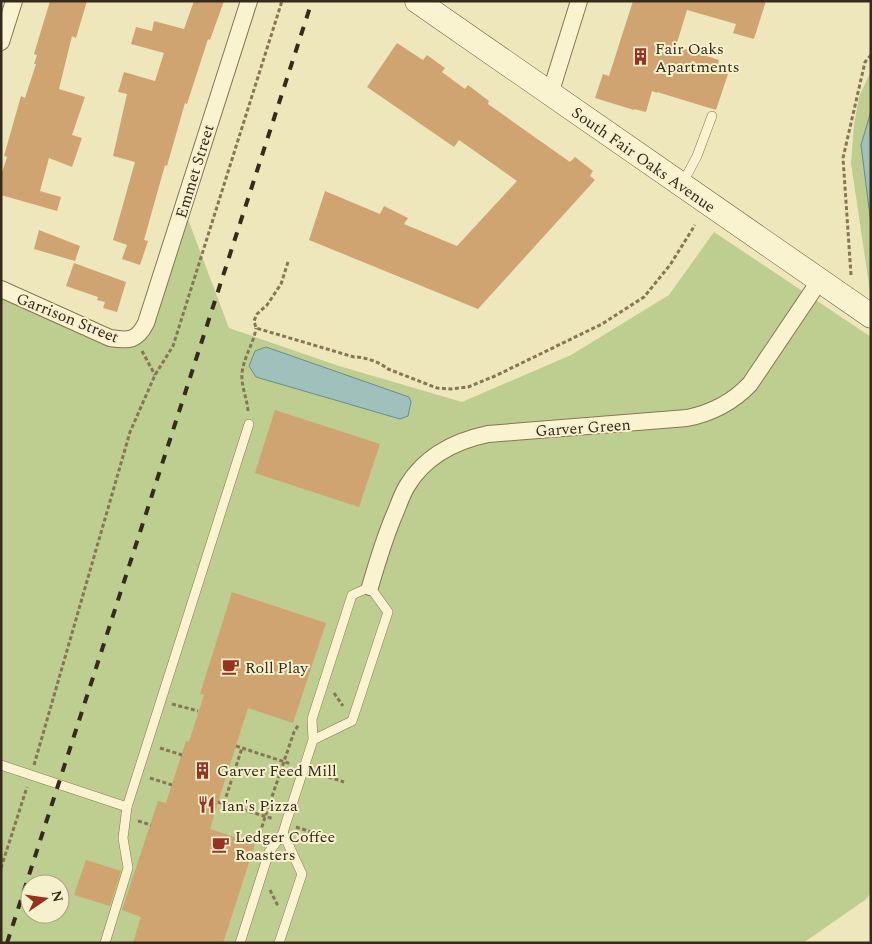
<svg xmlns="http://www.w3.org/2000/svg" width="872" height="944" font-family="Spectral,serif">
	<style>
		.green { fill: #becd90; fill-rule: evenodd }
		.water { fill: #a0c0bb; stroke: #688d89 }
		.building { fill: #cfa471 }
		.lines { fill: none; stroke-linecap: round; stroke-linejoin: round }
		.lane-casing { stroke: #877655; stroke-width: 10 }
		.street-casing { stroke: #877655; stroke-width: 18 }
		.secondary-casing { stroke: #695739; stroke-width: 25 }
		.path { stroke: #877655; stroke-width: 3; stroke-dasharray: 4 2.5; stroke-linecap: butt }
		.lane { stroke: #faf3d0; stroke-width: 9 }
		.street { stroke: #faf3d0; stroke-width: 16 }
		.secondary { stroke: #faf3d0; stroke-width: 24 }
		.rail { stroke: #362b1b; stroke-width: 4; stroke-dasharray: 9 9; stroke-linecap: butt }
		.labels { text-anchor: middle; stroke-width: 4; stroke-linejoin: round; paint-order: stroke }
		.poi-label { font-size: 16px; fill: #362b1b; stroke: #f6f0cc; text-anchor: start }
		.street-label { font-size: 16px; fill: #362b1b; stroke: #f6f0cc }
	</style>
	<rect width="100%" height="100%" fill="#efe7bc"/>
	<!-- green -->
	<g class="green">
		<polygon points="871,71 871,298 851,163 854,125 859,97"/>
		<path d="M183,206L229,328L339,366L462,402L571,355L669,295L714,232L871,337V893L865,900L803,943H1V289L110,338H134ZM30,884H60V914H30Z"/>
	</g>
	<!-- water -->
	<g class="water">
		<polygon points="871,111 871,224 861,145"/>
		<polygon points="266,347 409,397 411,402 408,416 400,419 256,377 249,366 255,351"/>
	</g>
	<!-- building -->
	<g class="building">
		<polygon points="50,1 87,1 76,38 72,36 59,89 85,97 72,135 82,138 72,167 49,158 40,191 61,197 57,211 1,195 1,176 7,157 4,156 21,96 25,98 36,64 34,64 37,55 34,54"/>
		<polygon points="194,1 224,1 210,40 208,39 187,104 185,103 167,166 165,165 144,240 148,241 140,265 122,259 127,245 113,240 135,162 113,156 127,94 118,92 124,72 155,81 164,53 131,44 136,27 152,31 154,21 184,29"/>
		<polygon points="633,1 766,1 754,39 733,33 736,24 687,10 676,46 719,60 717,67 729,71 716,110 657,92 657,93 652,91 646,112 634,109 634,110 595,98 603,74 609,76"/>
		<polygon points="397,43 423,60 427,55 445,68 442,72 465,89 468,85 489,101 488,104 570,162 575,157 593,171 590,176 595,180 478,309 309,240 325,191 380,214 384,206 408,218 404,224 457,246 517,181 459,140 454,147 367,87"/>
		<polygon points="39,230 80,246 75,261 34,249"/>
		<polygon points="74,263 126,282 117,312 103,308 105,302 97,300 98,297 66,286"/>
		<polygon points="275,410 380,444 359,507 255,473"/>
		<polygon points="232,592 326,623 293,723 248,708 218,802 210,829 255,844 223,943 133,943 141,917 122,910 158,801 166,803 186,741 189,742 204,695 200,694"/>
		<polygon points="86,860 121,871 110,906 74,895"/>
	</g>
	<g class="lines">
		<defs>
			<g id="lane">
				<polyline points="682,184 697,156 712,116"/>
				<polyline points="1,765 127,807"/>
				<polyline points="105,943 128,868 123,838 127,807 249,424"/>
				<polyline points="240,943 269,852 283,833 286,823 313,740 312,719 352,595 370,587 388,612 352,721 313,740"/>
				<polyline points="279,943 302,874 283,833"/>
			</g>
			<g id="street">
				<polyline points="1,42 14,1"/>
				<polyline points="550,94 579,1"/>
				<path d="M1,289L110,338C129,341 137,341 146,323L249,1"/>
				<path d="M370,587C377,563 384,540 393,518C398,507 401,496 407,486C425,456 455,441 488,434L687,418C712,413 732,403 750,384L820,280"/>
			</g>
			<polyline id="secondary" points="417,1 871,316"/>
		</defs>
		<!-- lane casing -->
		<use href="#lane" class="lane-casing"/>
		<!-- street casing -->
		<use href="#street" class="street-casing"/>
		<!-- secondary casing -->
		<use href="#secondary" class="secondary-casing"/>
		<!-- path -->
		<g class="path">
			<path d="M288,262L281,284L267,305L257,314L254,321L256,328L354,357C366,357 379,362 388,369L437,388L451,389L468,387L495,376L602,324L644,297L670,265L695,225"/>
			<polyline points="851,275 843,158 865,62 871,55"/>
			<polyline points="142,351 155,375"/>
			<path d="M248,411C247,398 241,386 242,373C244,356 254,343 256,328"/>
			<polyline points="334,693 343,706"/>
			<polyline points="172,704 198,711"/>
			<polyline points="236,746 291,764"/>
			<polyline points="160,748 182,755"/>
			<polyline points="34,765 130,432 155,375 173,346 282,1"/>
			<polyline points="316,773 344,782"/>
			<polyline points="150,778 172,785"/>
			<polyline points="218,802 274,819"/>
			<polyline points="224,803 242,748"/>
			<polyline points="138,821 151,825"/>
			<polyline points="296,827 327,837"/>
			<polyline points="261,840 260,833 265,817 294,732 299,724"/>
			<polyline points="1,868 27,787"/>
			<polyline points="270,890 278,906"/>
		</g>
		<!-- lane -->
		<use href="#lane" class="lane"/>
		<!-- street -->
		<use href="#street" class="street"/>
		<!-- secondary -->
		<use href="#secondary" class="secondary"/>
		<!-- rail -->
		<polyline class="rail" points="7,943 312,1"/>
	</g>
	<!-- icons -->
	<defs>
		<symbol id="building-bare" viewBox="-9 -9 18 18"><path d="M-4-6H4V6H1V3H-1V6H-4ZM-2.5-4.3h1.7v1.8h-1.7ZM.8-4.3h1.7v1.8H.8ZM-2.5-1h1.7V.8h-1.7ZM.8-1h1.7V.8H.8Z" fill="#983223" stroke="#f6f0cc" stroke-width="2.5" paint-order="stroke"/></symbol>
		<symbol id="cafe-bare" viewBox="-9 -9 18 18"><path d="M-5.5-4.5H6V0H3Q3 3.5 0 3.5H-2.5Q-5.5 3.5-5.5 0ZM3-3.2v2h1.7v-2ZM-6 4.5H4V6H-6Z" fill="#983223" stroke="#f6f0cc" stroke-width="2.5" paint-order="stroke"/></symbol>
		<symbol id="restaurant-bare" viewBox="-9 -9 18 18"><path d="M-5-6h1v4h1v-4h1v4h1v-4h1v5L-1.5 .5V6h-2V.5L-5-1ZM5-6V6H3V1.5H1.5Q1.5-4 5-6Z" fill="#983223" stroke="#f6f0cc" stroke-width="2.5" paint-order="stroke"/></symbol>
	</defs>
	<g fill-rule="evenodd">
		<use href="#building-bare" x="628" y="44" width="25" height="25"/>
		<use href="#cafe-bare" x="218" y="654" width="25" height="25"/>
		<use href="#building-bare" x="190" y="758" width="25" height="25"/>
		<use href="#restaurant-bare" x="194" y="792" width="25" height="25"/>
		<use href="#cafe-bare" x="208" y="832" width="25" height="25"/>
	</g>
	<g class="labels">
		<!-- poi labels -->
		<g class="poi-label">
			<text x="655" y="54">Fair Oaks<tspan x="655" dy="18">Apartments</tspan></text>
			<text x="245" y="673">Roll Play</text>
			<text x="217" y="776">Garver Feed Mill</text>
			<text x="221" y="811">Ian's Pizza</text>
			<text x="235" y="842">Ledger Coffee<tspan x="235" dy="18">Roasters</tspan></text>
		</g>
		<!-- street labels -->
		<g class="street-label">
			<text transform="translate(644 159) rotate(35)" y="6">South Fair Oaks Avenue</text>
			<text transform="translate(194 171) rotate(-73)" y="6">Emmet Street</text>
			<text transform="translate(68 317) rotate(22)" y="6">Garrison Street</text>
			<text transform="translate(583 427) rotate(-4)" y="6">Garver Green</text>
		</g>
	</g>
	<!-- border -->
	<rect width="872" height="944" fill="none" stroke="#362b1b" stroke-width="5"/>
	<!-- north arrow -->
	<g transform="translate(45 899) rotate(77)"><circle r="24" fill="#f6f0cc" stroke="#a9a185"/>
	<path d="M0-4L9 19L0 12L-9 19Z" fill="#983223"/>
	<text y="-8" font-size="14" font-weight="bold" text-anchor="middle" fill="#362b1b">N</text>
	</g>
</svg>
